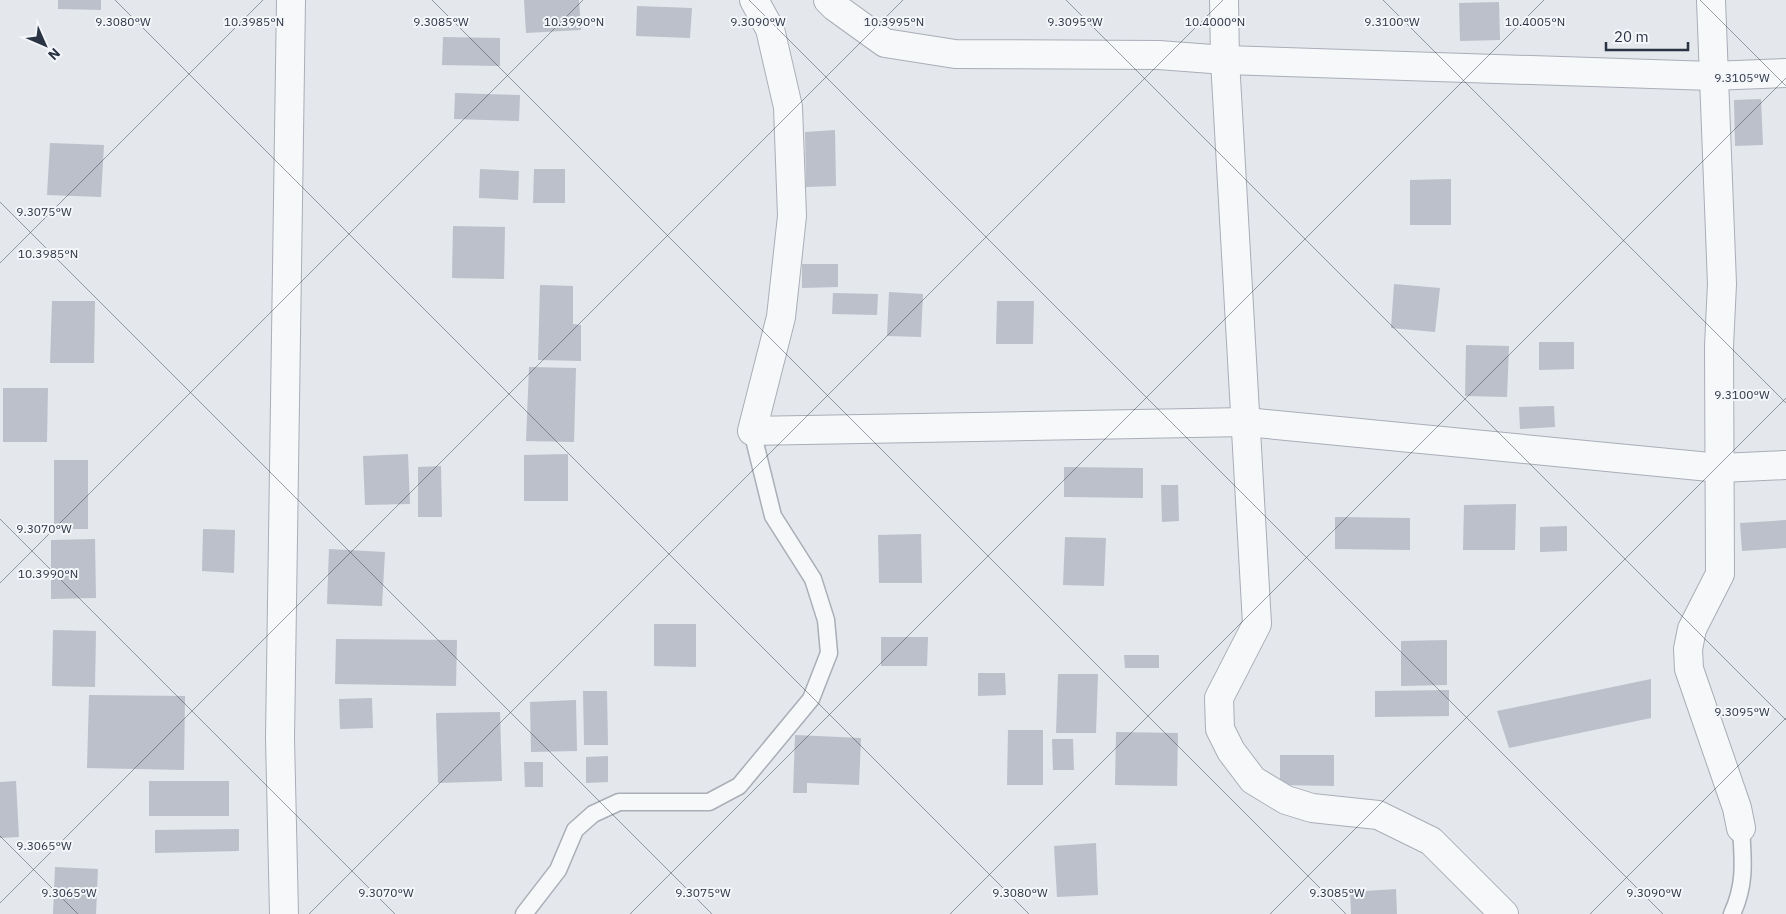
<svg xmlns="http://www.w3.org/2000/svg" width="1786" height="914" font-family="'IBM Plex Sans',sans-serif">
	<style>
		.building { fill: #bbc0ca }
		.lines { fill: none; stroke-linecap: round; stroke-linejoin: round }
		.lane-casing { stroke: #a9aeb7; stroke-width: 19 }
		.street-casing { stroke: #a9aeb7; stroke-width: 30 }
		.lane { stroke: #f7f8fa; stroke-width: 16 }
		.street { stroke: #f7f8fa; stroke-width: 28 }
		.ticks { fill: none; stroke: #2b3445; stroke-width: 1; stroke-opacity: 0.45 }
		.ticks-label { font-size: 12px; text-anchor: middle; fill: #2b3445; stroke: #f4f6f9; stroke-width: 4; stroke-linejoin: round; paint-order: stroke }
	</style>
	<rect width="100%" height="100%" fill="#e4e7ec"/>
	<!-- building -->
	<g class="building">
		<polygon points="58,0 101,0 101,10 58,9"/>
		<polygon points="524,0 579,0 581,30 526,33"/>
		<polygon points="1499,2 1500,40 1460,41 1459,3"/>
		<polygon points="637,6 692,8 690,38 636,36"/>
		<polygon points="443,37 500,38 500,66 442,65"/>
		<polygon points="455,93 520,95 519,121 454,119"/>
		<polygon points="1761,99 1763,145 1735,146 1734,100"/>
		<polygon points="835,130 836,186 806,187 805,132"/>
		<polygon points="50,143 104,145 101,197 47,195"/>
		<polygon points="480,169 519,171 518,200 479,198"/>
		<polygon points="534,169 565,169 565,203 533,203"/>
		<polygon points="1451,179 1451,225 1410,225 1410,180"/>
		<polygon points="453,226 505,227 504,279 452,278"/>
		<polygon points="802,264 838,264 838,287 802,288"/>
		<polygon points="1394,284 1440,288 1435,332 1391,328"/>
		<polygon points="540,285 573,286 573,324 581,325 581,361 538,360"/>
		<polygon points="889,292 923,294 921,337 887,336"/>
		<polygon points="833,293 878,294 877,315 832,314"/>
		<polygon points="52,301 95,301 94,363 50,363"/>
		<polygon points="997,301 1034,301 1033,344 996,344"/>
		<polygon points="1539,342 1574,342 1574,369 1539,370"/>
		<polygon points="1466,345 1509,346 1507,397 1465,396"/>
		<polygon points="529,367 576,368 574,442 526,441"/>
		<polygon points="3,388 48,388 47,442 3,442"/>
		<polygon points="1554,406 1555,427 1520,429 1519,407"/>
		<polygon points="408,454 410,504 365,505 363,456"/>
		<polygon points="568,454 568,501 524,501 524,455"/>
		<rect x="54" y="460" width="34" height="69"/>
		<polygon points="441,466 442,517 418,517 418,467"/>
		<polygon points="1064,467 1143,468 1143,498 1064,497"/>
		<polygon points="1161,485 1178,485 1179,521 1162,522"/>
		<polygon points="1516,504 1515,550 1463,550 1464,505"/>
		<polygon points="1335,517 1410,518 1410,550 1335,549"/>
		<polygon points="1786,520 1786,548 1742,551 1740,523"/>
		<polygon points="1567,526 1567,551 1540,552 1540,527"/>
		<polygon points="203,529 235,530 234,573 202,571"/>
		<polygon points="921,534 922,583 879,583 878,535"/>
		<polygon points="1065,537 1106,538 1104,586 1063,585"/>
		<polygon points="95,539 96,598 51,599 51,540"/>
		<polygon points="329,549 385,552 382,606 327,604"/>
		<polygon points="654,624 696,624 696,667 654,666"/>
		<polygon points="53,630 96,631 95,687 52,686"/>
		<polygon points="881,637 928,637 927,666 881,666"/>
		<polygon points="336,639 457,640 456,686 335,684"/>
		<polygon points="1447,640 1447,685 1401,686 1401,641"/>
		<polygon points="1124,655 1159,655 1159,668 1125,668"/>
		<polygon points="978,673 1005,673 1006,695 978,696"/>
		<polygon points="1058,674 1098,674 1096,733 1056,733"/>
		<polygon points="1651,679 1651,718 1509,748 1497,711"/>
		<polygon points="1449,690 1449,716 1375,717 1375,691"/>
		<polygon points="583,691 607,691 608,745 584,745"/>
		<polygon points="89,695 185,696 184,770 87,768"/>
		<polygon points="372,698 373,728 340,729 339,699"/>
		<polygon points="576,700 577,751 531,752 530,702"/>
		<polygon points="500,712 502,781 438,783 436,713"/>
		<polygon points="1008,730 1043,730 1043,785 1007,785"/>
		<polygon points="1116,732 1178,733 1177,786 1115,785"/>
		<polygon points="795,735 861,738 859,785 807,783 807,793 793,793"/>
		<polygon points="1052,739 1073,739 1074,770 1053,770"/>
		<polygon points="1280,755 1334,755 1334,786 1280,785"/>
		<polygon points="608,756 608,782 586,783 586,757"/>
		<polygon points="524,762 543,762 543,787 525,787"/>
		<polygon points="16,781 19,837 0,838 0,782"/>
		<rect x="149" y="781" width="80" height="35"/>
		<polygon points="239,829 239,851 155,853 155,830"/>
		<polygon points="1096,843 1098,895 1057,897 1054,846"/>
		<polygon points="55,867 98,869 96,914 53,914"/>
		<polygon points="1396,889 1397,914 1351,914 1350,892"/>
	</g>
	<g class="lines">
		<defs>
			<g id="lane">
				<polyline points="524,914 558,870 575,830 593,814 619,802 709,802 739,786 811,699 829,653 826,620 813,579 773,516 752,431"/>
				<path d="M1732,914C1746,884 1743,860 1741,828"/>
			</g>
			<g id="street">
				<polyline points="754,0 770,29 788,107 792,216 781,317 752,431 1246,422 1720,468 1786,465"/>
				<polyline points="828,0 835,7 885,43 955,54 1159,55 1225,60 1712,76 1786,73"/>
				<polyline points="1224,0 1225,60 1257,624 1219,698 1220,729 1231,751 1253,780 1286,800 1312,808 1378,815 1431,841 1504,914"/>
				<polyline points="1711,0 1722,284 1719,346 1720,574 1692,629 1688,649 1689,669 1737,808 1741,828"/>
				<polyline points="284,914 280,738 291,0"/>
			</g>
		</defs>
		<!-- lane casing -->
		<use href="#lane" class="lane-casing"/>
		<!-- street casing -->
		<use href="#street" class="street-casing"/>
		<!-- lane -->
		<use href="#lane" class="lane"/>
		<!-- street -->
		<use href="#street" class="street"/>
	</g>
	<!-- ticks -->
	<path class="ticks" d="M115,0L1029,914M432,0L1346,914M749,0L1663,914M1066,0L1786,720M1383,0L1786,403M1700,0L1786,86M0,202L712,914M0,263L263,0M0,519L395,914M0,583L583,0M0,836L78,914M0,903L903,0M309,914L1223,0M630,914L1544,0M950,914L1786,78M1270,914L1786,398M1590,914L1786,718"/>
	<g class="ticks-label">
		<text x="123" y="26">9.3080°W</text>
		<text x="254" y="26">10.3985°N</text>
		<text x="441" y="26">9.3085°W</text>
		<text x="574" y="26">10.3990°N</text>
		<text x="758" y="26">9.3090°W</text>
		<text x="894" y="26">10.3995°N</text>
		<text x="1075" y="26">9.3095°W</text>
		<text x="1215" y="26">10.4000°N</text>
		<text x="1392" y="26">9.3100°W</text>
		<text x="1535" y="26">10.4005°N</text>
		<text x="1742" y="82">9.3105°W</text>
		<text x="44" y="216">9.3075°W</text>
		<text x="48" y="258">10.3985°N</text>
		<text x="1742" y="399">9.3100°W</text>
		<text x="44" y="533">9.3070°W</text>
		<text x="48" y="578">10.3990°N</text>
		<text x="1742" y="716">9.3095°W</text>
		<text x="44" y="850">9.3065°W</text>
		<text x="69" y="897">9.3065°W</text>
		<text x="386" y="897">9.3070°W</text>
		<text x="703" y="897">9.3075°W</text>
		<text x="1020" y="897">9.3080°W</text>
		<text x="1337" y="897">9.3085°W</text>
		<text x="1654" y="897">9.3090°W</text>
	</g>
	<!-- north arrow -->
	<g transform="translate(45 45) rotate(135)" stroke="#f4f6f9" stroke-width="4" paint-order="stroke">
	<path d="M0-4L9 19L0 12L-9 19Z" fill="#2b3445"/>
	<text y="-8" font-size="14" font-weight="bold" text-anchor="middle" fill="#2b3445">N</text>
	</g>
	<!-- scale -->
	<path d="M1606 42v8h82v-8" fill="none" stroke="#2b3445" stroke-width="2.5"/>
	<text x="1614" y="42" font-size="15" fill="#2b3445" stroke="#f4f6f9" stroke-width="4" paint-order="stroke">20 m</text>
</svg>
